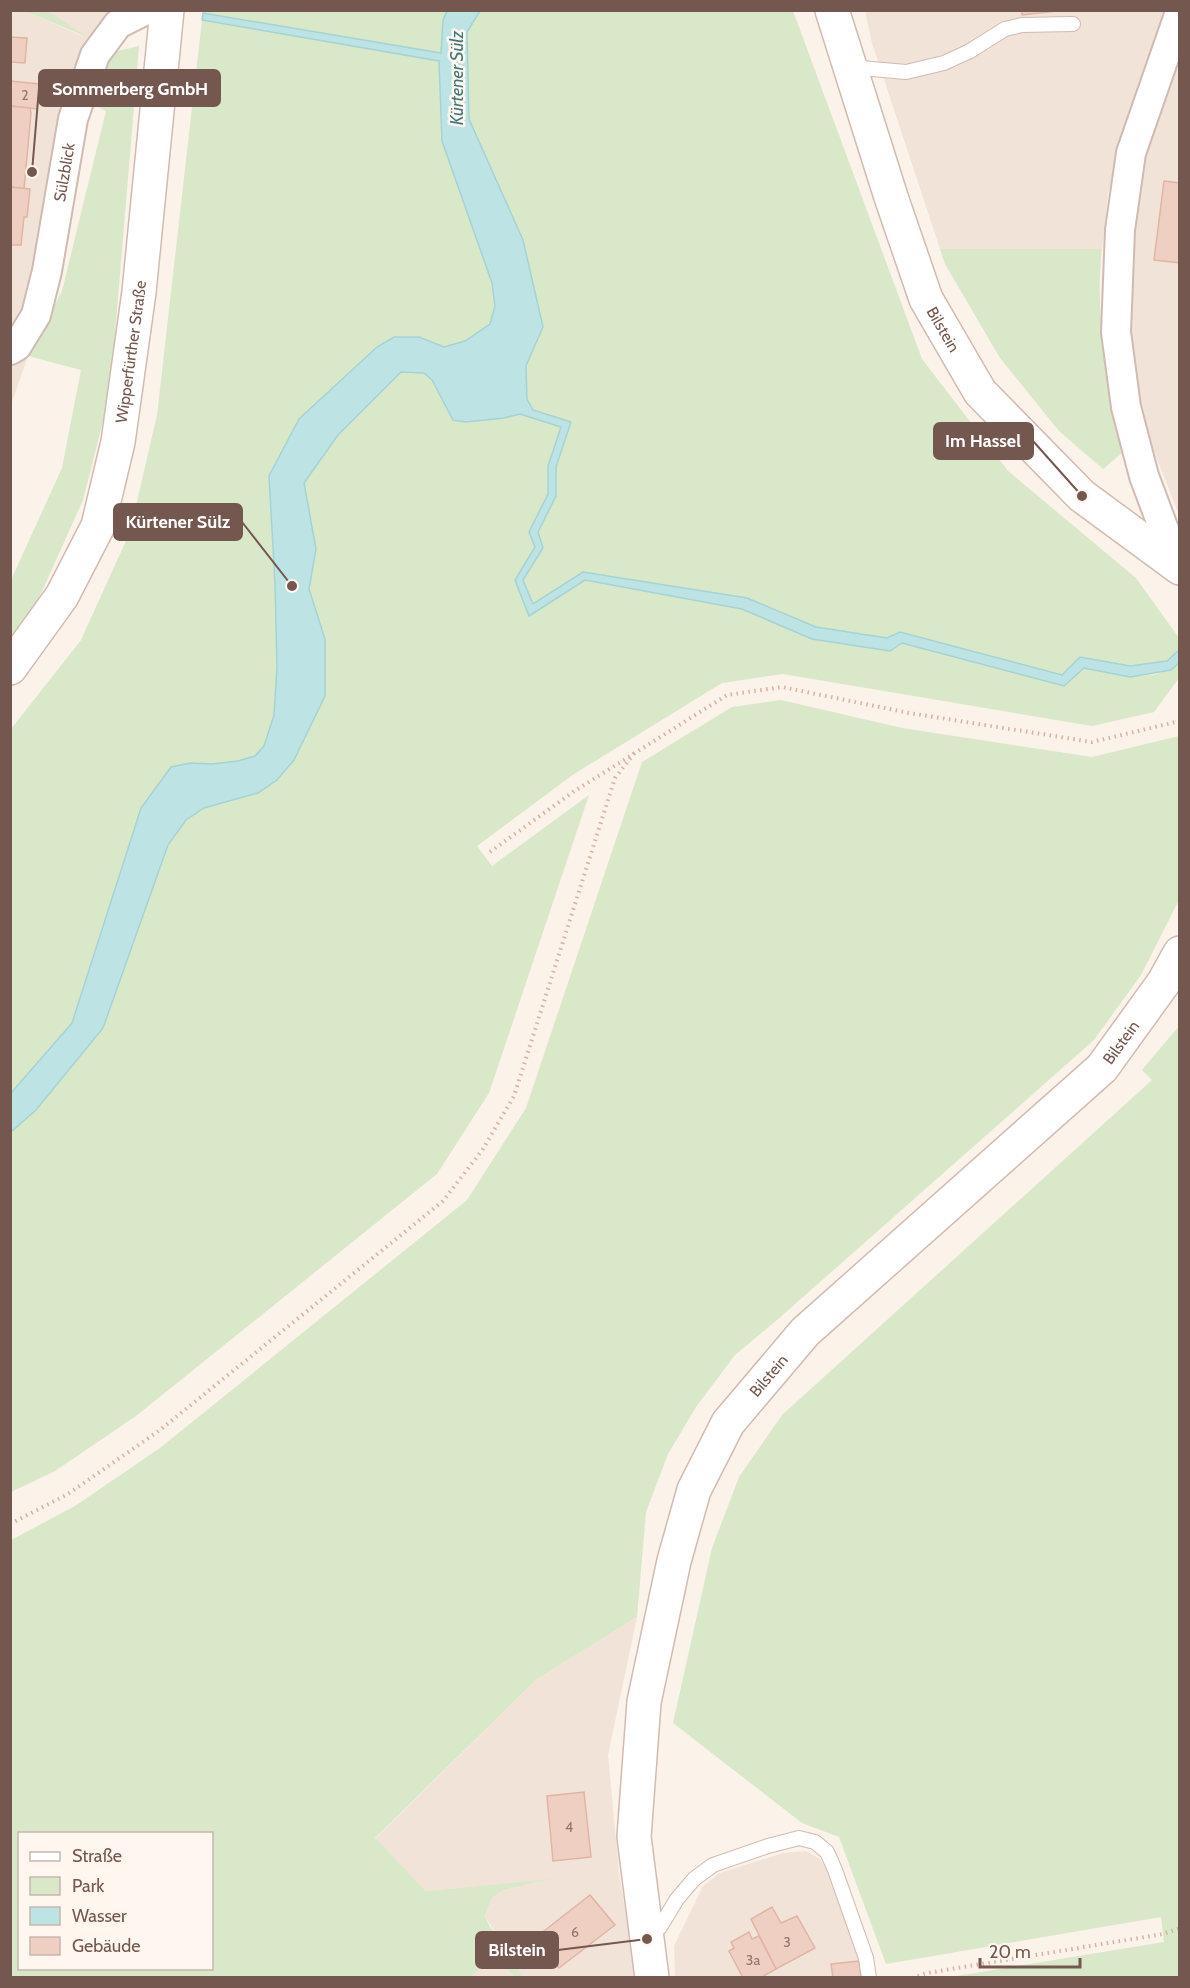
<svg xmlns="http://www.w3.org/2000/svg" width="1190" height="1988" font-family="Cabin,sans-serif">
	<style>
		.residential { fill: #f2e3d8 }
		.green { fill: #d9e8c8; fill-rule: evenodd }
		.water { fill: #bee3e4; stroke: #a5d3d5; stroke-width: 1.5 }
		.building { fill: #efcfc2; stroke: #e1b4a3; stroke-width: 1.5 }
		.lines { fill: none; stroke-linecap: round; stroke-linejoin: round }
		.lane-casing { stroke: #cfbbb2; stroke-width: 16 }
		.street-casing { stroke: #cfbbb2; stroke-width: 32 }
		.secondary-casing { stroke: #d1bbb0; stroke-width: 36 }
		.path { stroke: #d4b2a5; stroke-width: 4; stroke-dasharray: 1.5 4.5; stroke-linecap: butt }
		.lane { stroke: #fff; stroke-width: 14 }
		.street { stroke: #fff; stroke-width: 28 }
		.secondary { stroke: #fff; stroke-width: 33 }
		.labels { text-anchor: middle; stroke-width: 5; stroke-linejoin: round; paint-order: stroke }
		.number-label { font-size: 14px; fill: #93756b }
		.street-label { font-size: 16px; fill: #74574e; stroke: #fef6ef }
		.water-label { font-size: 18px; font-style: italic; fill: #427678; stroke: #fef6ef }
		.leader { fill: none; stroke: #74574e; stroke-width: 2 }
		.callout-dot { fill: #74574e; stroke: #fef6ef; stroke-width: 2 }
		.callout { fill: #74574e; stroke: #74574e; stroke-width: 2 }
		.callout-label { font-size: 18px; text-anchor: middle; font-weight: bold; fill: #fff }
	</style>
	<rect width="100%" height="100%" fill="#fbf2e9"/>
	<!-- residential -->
	<g class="residential">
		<polygon points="10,11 30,13 84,37 48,11 111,11 89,39 82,53 36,291 10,334"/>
		<polygon points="865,11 1166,11 1108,193 1102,249 940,249 872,43"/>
		<polygon points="1179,41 1179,515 1150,441 1135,377 1131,323 1131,275 1135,225 1143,165 1164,88"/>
		<polygon points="23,356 28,356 11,405 11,364"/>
		<polygon points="637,1617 608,1755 619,1873 636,1977 522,1977 485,1916 492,1898 503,1890 545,1880 426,1891 375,1839 537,1679"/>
		<polygon points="806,1851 820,1859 828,1873 859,1961 861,1977 675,1977 674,1946 703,1886 720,1873 783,1853"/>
		<polygon points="493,1955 515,1977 472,1976"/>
	</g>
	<!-- green -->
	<g class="green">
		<polygon points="204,10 447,11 443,20 442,53 203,13"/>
		<polygon points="10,11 48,11 89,38 30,13"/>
		<polygon points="480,11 793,11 922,359 1008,471 1136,578 1179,638 1179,650 1168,661 1130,666 1080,657 1062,675 900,632 887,638 816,627 747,598 583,572 533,605 523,580 543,548 537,532 556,496 556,467 570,422 533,410 527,399 526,366 543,326 523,240 469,119 467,32"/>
		<polygon points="202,20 439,61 442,141 492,283 495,306 490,324 465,341 444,347 419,337 394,337 377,347 299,419 269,477 276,605 277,667 274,715 264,746 255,757 238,761 212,764 190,763 141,808 72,1023 11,1093 11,729 81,640 130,532 157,415"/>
		<polygon points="139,46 110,394 83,500 39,598 11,636 11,580 62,468 81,370 28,356 62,291 106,111 88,102 113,52"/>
		<path d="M940,249H1102C1094,317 1108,386 1122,453L1103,469L1059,431L1000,358L945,264Z"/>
		<path d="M401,372C408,373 419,371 425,374C441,382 444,407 453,420L466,422L504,418L520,414L561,427L548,466V494L529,532L535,547L515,580L529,616L585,580L742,609L812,639L902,643L1064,686L1084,668C1113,674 1155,684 1179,663V678L1154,712L1092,726L783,674L722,683L574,774L477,846L492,866L589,795L489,1093L437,1174L136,1416L55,1471L11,1492L10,1132L36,1110L169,845L186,820L204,808L259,793L294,760L305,736L325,639L309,589L316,549L304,483L338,435Z"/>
		<path d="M781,700L902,728L1092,757L1179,736V900L1141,975L1094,1040L777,1320L735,1355L696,1407L668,1454L646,1512L637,1617L537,1679L375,1838L426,1891L551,1879L503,1890L492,1898L485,1916L490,1927L510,1951L522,1977H515L493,1955L472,1976L473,1978L11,1977V1540L75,1506L160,1448L467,1200L526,1108L642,762L732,707ZM20,1834H212V1968H20Z"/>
		<polygon points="1179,1026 1179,1977 950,1977 1164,1942 1161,1917 886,1964 839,1837 802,1823 673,1723 712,1548 739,1477 782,1415 1152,1080 1142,1070"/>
	</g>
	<!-- water -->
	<polygon class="water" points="447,11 480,11 467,32 469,119 523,240 543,327 526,366 527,399 533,410 571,422 556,467 556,496 538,532 543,548 523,580 533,604 583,572 747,598 816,627 887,638 900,632 1062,675 1080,657 1130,666 1167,661 1179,650 1179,663 1171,670 1130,677 1084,668 1064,686 902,643 890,651 812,639 742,609 585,580 529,616 515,580 535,547 529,532 548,494 548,466 561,427 520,414 504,418 466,422 453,420 432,380 424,373 401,372 338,435 304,483 316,549 309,589 325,639 325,696 294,760 277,780 258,793 204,808 186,820 168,845 103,1028 36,1110 11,1132 11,1093 72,1023 141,808 171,767 190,763 212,764 238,761 255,756 264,746 274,715 277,667 275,583 269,476 299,419 377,347 394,337 419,337 444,347 465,341 490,324 495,306 492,283 442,141 439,61 202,20 203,13 441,53 443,20"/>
	<!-- building -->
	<g class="building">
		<polygon points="1022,10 1057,10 1058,11 1022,15"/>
		<polygon points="10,37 27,38 25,63 10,62"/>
		<polygon points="10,81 40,84 37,109 10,106"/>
		<polygon points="10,106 30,108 31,113 24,189 10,187"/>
		<polygon points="1164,181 1180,183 1180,263 1154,260"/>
		<polygon points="10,187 30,189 27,217 24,217 21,245 10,245"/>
		<polygon points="584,1792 591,1857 553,1861 547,1796"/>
		<polygon points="590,1895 615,1925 559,1968 535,1938"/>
		<polygon points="772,1907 781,1923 797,1916 815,1948 776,1969 751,1919"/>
		<polygon points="749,1932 752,1939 759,1936 776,1969 760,1978 743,1978 729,1951 734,1948 731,1942"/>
		<polygon points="859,1961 861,1978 833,1978 831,1964"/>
	</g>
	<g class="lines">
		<defs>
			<g id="lane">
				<polyline points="850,67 906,72 944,63 970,51 1005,29 1022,25 1073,24"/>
				<polyline points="650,1936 660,1927 677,1899 694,1879 713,1865 768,1846 799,1838 815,1842 827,1852 835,1870 866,1958 869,1978"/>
			</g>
			<g id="street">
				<path id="s1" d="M10,350L17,346L36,315L47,271L73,119L95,55L118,24L146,10"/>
				<polyline points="1178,567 1144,476 1126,407 1116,332 1120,230 1131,153 1180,12"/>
			</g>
			<g id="secondary">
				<path id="s2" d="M832,10L891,197L926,299L980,392L1082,496L1180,568"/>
				<path id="s3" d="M10,668L62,596L98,526L118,442L139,292L167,10"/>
				<path id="s4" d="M652,1978L634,1837L644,1702L674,1561L694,1490L728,1423L805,1332L1102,1068L1164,982L1180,953"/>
			</g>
		</defs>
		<!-- lane casing -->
		<use href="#lane" class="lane-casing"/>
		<!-- street casing -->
		<use href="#street" class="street-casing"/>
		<!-- secondary casing -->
		<use href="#secondary" class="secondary-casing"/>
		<!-- path -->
		<g class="path">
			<polyline points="490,852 573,792 727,695 782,687 909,713 1092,742 1180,721"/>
			<polyline points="10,1524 68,1494 160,1430 443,1201 483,1149 514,1096 615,778 636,751"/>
			<polyline points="912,1978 927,1973 1163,1934 1180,1928"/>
		</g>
		<!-- lane -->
		<use href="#lane" class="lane"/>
		<!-- street -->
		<use href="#street" class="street"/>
		<!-- secondary -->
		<use href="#secondary" class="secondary"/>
	</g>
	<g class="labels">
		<!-- number labels -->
		<g class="number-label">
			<text x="25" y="100">2</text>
			<text x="569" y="1832">4</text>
			<text x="575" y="1937">6</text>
			<text x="787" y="1947">3</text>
			<text x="753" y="1965">3a</text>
		</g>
		<!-- street labels -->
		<g class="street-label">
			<text dy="6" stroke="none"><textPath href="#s1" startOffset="190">Sülzblick</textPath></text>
			<text dy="6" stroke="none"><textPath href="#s2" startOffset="339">Bilstein</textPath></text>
			<text dy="6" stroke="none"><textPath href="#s3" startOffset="345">Wipperfürther Straße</textPath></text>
			<text dy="6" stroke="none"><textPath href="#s4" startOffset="1119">Bilstein</textPath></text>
			<text dy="6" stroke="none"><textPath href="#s4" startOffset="633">Bilstein</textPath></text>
		</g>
		<!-- water labels -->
		<g class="water-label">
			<text transform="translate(457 78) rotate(-90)" y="6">Kürtener Sülz</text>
		</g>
	</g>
	<!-- callouts -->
	<path class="leader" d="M32 172L39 88M1082 496L1033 441M292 586L242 522M647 1939L558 1950"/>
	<g class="callout-dot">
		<circle cx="32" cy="172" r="6"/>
		<circle cx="1082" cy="496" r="6"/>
		<circle cx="292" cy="586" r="6"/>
		<circle cx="647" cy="1939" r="6"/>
	</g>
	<g class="callout">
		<rect x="39" y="70" width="181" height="36" rx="6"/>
		<rect x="934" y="423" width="99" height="36" rx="6"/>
		<rect x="114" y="504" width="128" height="36" rx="6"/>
		<rect x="476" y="1932" width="82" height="36" rx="6"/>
	</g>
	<g class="callout-label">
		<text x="130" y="95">Sommerberg GmbH</text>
		<text x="983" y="447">Im Hassel</text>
		<text x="178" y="528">Kürtener Sülz</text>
		<text x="517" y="1956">Bilstein</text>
	</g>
	<!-- border -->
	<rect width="1190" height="1988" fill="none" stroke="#74574e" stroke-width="24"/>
	<!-- legend -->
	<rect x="18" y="1832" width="195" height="138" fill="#fef6ef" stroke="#c7b6af" stroke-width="1.5"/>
	<rect x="30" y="1852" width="30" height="9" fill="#ffffff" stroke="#c7b6af" stroke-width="1.5"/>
	<text x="72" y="1862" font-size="18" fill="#74574e">Straße</text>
	<rect x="30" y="1877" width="30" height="18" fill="#d9e8c8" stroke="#c7b6af" stroke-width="1.5"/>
	<text x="72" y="1892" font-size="18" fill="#74574e">Park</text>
	<rect x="30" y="1907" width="30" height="18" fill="#bee3e4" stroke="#c7b6af" stroke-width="1.5"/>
	<text x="72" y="1922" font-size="18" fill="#74574e">Wasser</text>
	<rect x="30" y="1937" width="30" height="18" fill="#efcfc2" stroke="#c7b6af" stroke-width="1.5"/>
	<text x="72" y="1952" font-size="18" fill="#74574e">Gebäude</text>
	<!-- scale -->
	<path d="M980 1958v9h100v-9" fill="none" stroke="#74574e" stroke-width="3"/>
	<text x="989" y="1958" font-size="18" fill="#74574e" stroke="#fef6ef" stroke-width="4.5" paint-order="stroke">20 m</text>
</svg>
